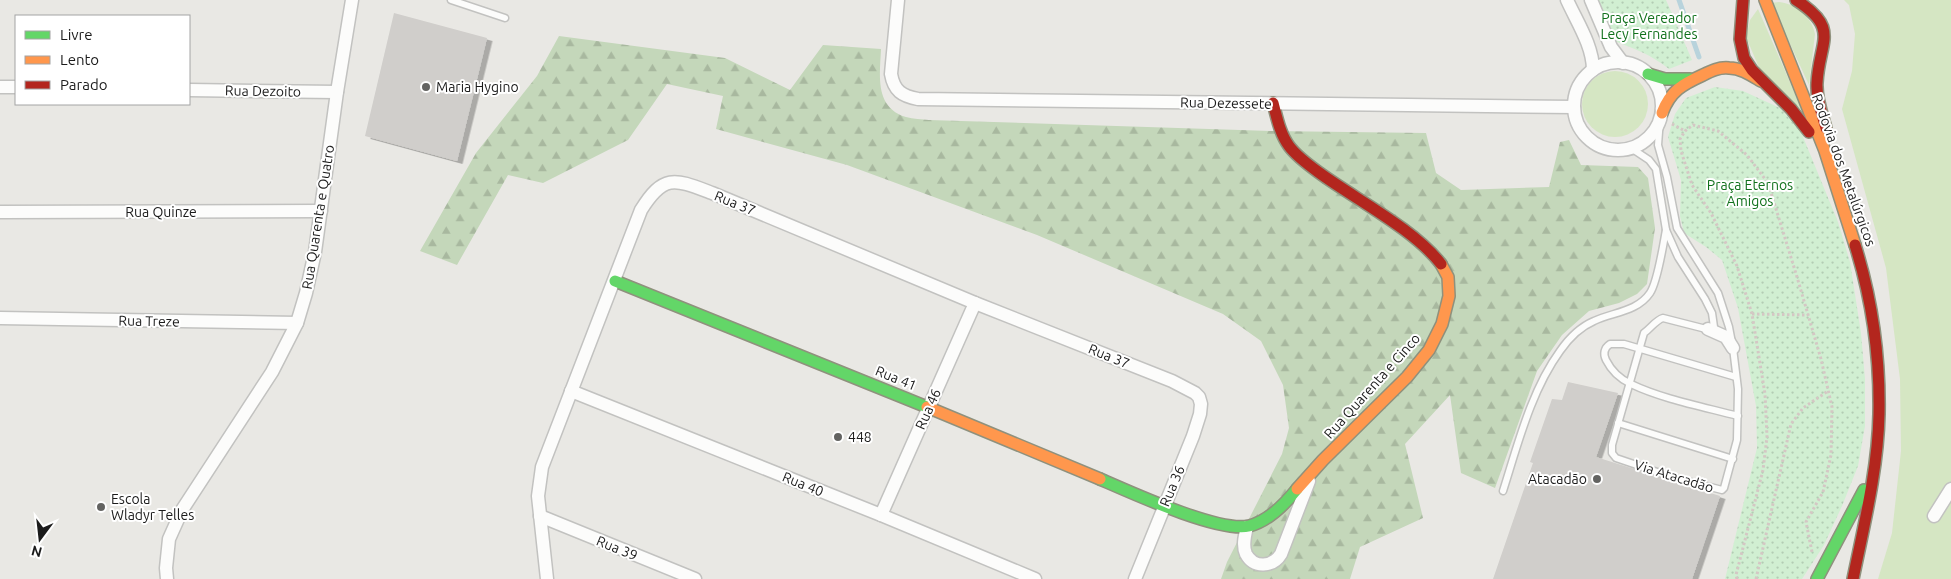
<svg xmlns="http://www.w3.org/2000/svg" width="1951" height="579" font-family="Ubuntu,sans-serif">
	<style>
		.grass { fill: #d5e6c3 }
		.forest { fill: url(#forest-firs) }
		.park { fill: url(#park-dots) }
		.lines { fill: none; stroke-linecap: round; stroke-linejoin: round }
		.stream { stroke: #b8d3dc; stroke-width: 5 }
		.building { fill: #d0cecb; filter: url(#shadow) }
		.lane-casing { stroke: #c2c2c0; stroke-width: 9 }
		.street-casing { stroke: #c2c2c0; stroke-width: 15 }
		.fast-casing { stroke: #8f917d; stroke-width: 14 }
		.slow-casing { stroke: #8f917d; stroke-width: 14 }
		.jam-casing { stroke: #8f917d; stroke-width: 14 }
		.path { stroke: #d4c7c4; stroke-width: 3; stroke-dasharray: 2.5 2.5; stroke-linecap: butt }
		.lane { stroke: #fcfcfb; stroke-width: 6 }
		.street { stroke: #fcfcfb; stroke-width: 12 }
		.fast { stroke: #63d668; stroke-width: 11 }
		.slow { stroke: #ff974d; stroke-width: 11 }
		.jam { stroke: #b3261e; stroke-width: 11 }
		.poi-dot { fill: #636361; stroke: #fff; stroke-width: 2 }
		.labels { text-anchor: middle; stroke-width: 4; stroke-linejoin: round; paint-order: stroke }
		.park-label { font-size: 14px; fill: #11711c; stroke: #fff }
		.poi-label { font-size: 14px; fill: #1b1b1b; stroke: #fff; text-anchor: start }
		.street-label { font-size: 14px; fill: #1b1b1b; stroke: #fff }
	</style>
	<defs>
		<pattern id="forest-firs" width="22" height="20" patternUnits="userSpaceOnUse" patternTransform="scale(1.25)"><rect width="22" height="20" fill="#c4d7ba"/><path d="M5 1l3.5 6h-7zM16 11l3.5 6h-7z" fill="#a8b89f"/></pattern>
		<pattern id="park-dots" width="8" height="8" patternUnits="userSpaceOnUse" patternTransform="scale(1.25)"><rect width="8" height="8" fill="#d1efd2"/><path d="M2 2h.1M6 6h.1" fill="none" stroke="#b3ccb4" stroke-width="1.8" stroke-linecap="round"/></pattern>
		<filter id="shadow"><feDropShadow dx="5.5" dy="3" stdDeviation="0" flood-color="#0004"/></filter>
	</defs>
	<rect width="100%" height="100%" fill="#e9e8e4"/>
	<!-- grass -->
	<g class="grass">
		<polygon points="1844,0 1951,0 1951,579 1878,579 1892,533 1901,451 1900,379 1886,268 1842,109 1852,71 1855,34 1849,5"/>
		<path d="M1779,2C1797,4 1811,16 1815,34L1809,85L1771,3Z"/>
		<polygon points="1758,9 1803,112 1760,70 1746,37 1750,20"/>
		<circle cx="1615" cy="104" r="33"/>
	</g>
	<!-- forest -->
	<path class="forest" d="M559,36L725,58L790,90L823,45L881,49C880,75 874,107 906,117C913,119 922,119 929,120L1271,131L1426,133L1436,173L1461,190L1549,187L1560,142L1569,140L1581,165L1638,167L1648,178L1655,228L1647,284L1637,294L1619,303L1589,311L1562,335L1537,371L1495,488L1461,473L1450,395L1405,444L1423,518L1360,547L1350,579H1221L1227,562L1282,454L1289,428L1283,385L1261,341L1223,314L1037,235L847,165L716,129L723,96L667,84L628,140L543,183L508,175L457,265L420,251L476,153L537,76Z"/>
	<!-- park -->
	<g class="park">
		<path d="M1596,0H1666L1692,60L1669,69C1650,54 1635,49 1612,40Z"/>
		<polygon points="1715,87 1743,91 1780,108 1801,132 1838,222 1850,262 1861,333 1865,379 1865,426 1858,466 1842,506 1824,545 1802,579 1725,579 1757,448 1756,406 1738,308 1722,260 1706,247 1684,233 1680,216 1681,180 1668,137 1675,114 1686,98"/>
	</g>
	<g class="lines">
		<!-- stream -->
		<polyline class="stream" points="1679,0 1699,57"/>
	</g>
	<!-- building -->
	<g class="building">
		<polygon points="394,13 487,38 457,161 365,136"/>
		<polygon points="1568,382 1618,393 1596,457 1720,496 1692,579 1493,579 1533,463 1530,462 1552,399 1562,400"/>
	</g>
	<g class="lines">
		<defs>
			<g id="lane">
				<polyline points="451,0 505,18"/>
				<path d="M1631,148L1649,160L1656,169L1666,230L1678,257L1705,299L1712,313L1714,327L1710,330L1663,318C1656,320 1651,328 1644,333L1612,445V453L1616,458L1672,477L1722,490L1724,488L1737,440L1738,389L1733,348L1729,327L1718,293L1677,228L1667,177L1658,145L1660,119"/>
				<path d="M1736,377L1624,344H1610C1604,348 1603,354 1606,360C1611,370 1620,379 1631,384C1662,399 1704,407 1738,416"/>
				<polyline points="1618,423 1733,459"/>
				<path d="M1503,491C1518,444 1531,391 1560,351C1569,338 1580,327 1594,321C1613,312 1637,312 1650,293C1658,281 1663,245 1666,230"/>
			</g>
			<g id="street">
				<path d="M898,0L891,74C894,91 902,96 918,99L1574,107"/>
				<path d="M1567,0C1577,22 1593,46 1593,70"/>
				<polyline points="1591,0 1611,47 1623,63"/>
				<circle cx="1618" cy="106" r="44"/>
				<polyline points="0,87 16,87"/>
				<polyline points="189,90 337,92"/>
				<polyline points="0,212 321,211"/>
				<polyline points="0,318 297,323"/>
				<polyline points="1708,329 1726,337 1733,348"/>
				<polyline points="571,391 881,515 1035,579"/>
				<polyline points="881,515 975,303"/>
				<polyline points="540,516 695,579"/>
				<polyline points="1934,516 1951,489"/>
				<path d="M1247,527C1245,535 1242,545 1246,554C1254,569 1273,567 1281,554L1309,481"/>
				<polyline points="167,579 166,568 169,539 182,510 272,372 297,323 306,293 315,252 337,92 352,0"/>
				<path d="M547,579L538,496L542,467L641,210C664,173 675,179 712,193L975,303L1172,381L1195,393L1199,397L1201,404L1200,414L1193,436L1135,579"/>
			</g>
			<g id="fast">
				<polyline points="1648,74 1665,79 1690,79"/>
				<polyline points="615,281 927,407"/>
				<path d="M1100,479C1130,492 1219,533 1249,526C1269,521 1285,504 1297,489"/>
				<polyline points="1817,579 1864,490"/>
			</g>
			<g id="slow">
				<polyline points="1765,0 1825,151 1855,245"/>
				<path d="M1662,113C1670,91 1683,84 1703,75C1711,71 1719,67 1729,68C1741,68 1751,75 1761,81"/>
				<polyline points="927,407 1100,479"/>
				<polyline points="1297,489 1323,460 1407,377 1429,350 1442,324 1449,296 1448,277 1441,264"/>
			</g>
			<g id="jam">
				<polyline points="1743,0 1740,39 1744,58 1752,70 1791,109 1809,132"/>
				<path d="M1796,0C1841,29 1819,41 1817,83C1816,98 1822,114 1826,128"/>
				<path d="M1273,103C1277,118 1280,134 1289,146C1297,157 1310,166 1321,174C1357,200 1415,230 1441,264"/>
				<path d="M1853,579C1864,525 1878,469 1879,414C1880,357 1872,299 1855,245"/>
			</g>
		</defs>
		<!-- lane casing -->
		<use href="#lane" class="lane-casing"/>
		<!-- street casing -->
		<use href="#street" class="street-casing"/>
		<!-- fast casing -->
		<use href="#fast" class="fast-casing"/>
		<!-- slow casing -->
		<use href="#slow" class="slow-casing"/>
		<!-- jam casing -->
		<use href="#jam" class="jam-casing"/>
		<!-- path -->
		<g class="path">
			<polyline points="1672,124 1685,131"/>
			<polyline points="1752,314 1808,315"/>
			<polyline points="1737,579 1736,575 1763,470 1767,437 1765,394 1752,314 1737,266 1711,213 1692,185 1681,151 1680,139 1685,131 1693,125 1718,131 1747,155 1768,183 1797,277 1821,359 1832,407 1831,455 1823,492 1806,522 1812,552"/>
			<polyline points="1756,579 1791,424 1803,408 1828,391"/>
		</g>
		<!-- lane -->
		<use href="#lane" class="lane"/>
		<!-- street -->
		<use href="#street" class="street"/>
		<!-- fast -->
		<use href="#fast" class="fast"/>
		<!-- slow -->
		<use href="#slow" class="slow"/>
		<!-- jam -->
		<use href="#jam" class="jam"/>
	</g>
	<!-- markers -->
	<g class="poi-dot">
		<circle cx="426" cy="87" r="5"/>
		<circle cx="838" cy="437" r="5"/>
		<circle cx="1597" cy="479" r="5"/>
		<circle cx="101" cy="507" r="5"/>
	</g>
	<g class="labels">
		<!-- park labels -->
		<g class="park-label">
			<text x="1649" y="23">Praça Vereador<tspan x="1649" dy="16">Lecy Fernandes</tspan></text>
			<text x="1750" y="190">Praça Eternos<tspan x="1750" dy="16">Amigos</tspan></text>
		</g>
		<!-- poi labels -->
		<g class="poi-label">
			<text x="436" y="92">Maria Hygino</text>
			<text x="848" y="442">448</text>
			<text x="1587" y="484" text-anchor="end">Atacadão</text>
			<text x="111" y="504">Escola<tspan x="111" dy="16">Wladyr Telles</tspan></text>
		</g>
		<!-- street labels -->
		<g class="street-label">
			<text transform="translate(263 91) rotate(1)" y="5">Rua Dezoito</text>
			<text transform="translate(1226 103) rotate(1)" y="5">Rua Dezessete</text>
			<text transform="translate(1844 170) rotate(70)" y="5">Rodovia dos Metalúrgicos</text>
			<text transform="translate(735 203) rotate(22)" y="5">Rua 37</text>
			<text x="161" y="217">Rua Quinze</text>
			<text transform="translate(318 217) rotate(-81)" y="5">Rua Quarenta e Quatro</text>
			<text transform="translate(149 321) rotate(1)" y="5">Rua Treze</text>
			<text transform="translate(1109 356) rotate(22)" y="5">Rua 37</text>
			<text transform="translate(896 378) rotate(22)" y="5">Rua 41</text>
			<text transform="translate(1372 386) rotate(-48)" y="5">Rua Quarenta e Cinco</text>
			<text transform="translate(928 409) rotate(-66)" y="5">Rua 46</text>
			<text transform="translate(1674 476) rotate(17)" y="5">Via Atacadão</text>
			<text transform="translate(803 484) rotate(22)" y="5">Rua 40</text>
			<text transform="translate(1172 486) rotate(-67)" y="5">Rua 36</text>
			<text transform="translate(617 548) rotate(22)" y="5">Rua 39</text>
		</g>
	</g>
	<!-- legend -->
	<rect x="15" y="15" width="175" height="90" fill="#ffffff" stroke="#a4a4a4"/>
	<rect x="25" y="31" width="25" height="8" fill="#63d668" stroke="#a4a4a4"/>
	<text x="60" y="40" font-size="15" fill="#1b1b1b">Livre</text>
	<rect x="25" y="56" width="25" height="8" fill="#ff974d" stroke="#a4a4a4"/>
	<text x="60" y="65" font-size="15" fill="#1b1b1b">Lento</text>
	<rect x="25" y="81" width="25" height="8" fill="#b3261e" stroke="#a4a4a4"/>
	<text x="60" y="90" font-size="15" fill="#1b1b1b">Parado</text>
	<!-- north arrow -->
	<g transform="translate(40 539) rotate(195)" stroke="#ffffff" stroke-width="4" paint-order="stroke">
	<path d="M0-4L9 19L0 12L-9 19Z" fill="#1b1b1b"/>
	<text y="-8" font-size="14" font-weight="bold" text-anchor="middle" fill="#1b1b1b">N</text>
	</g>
</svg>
